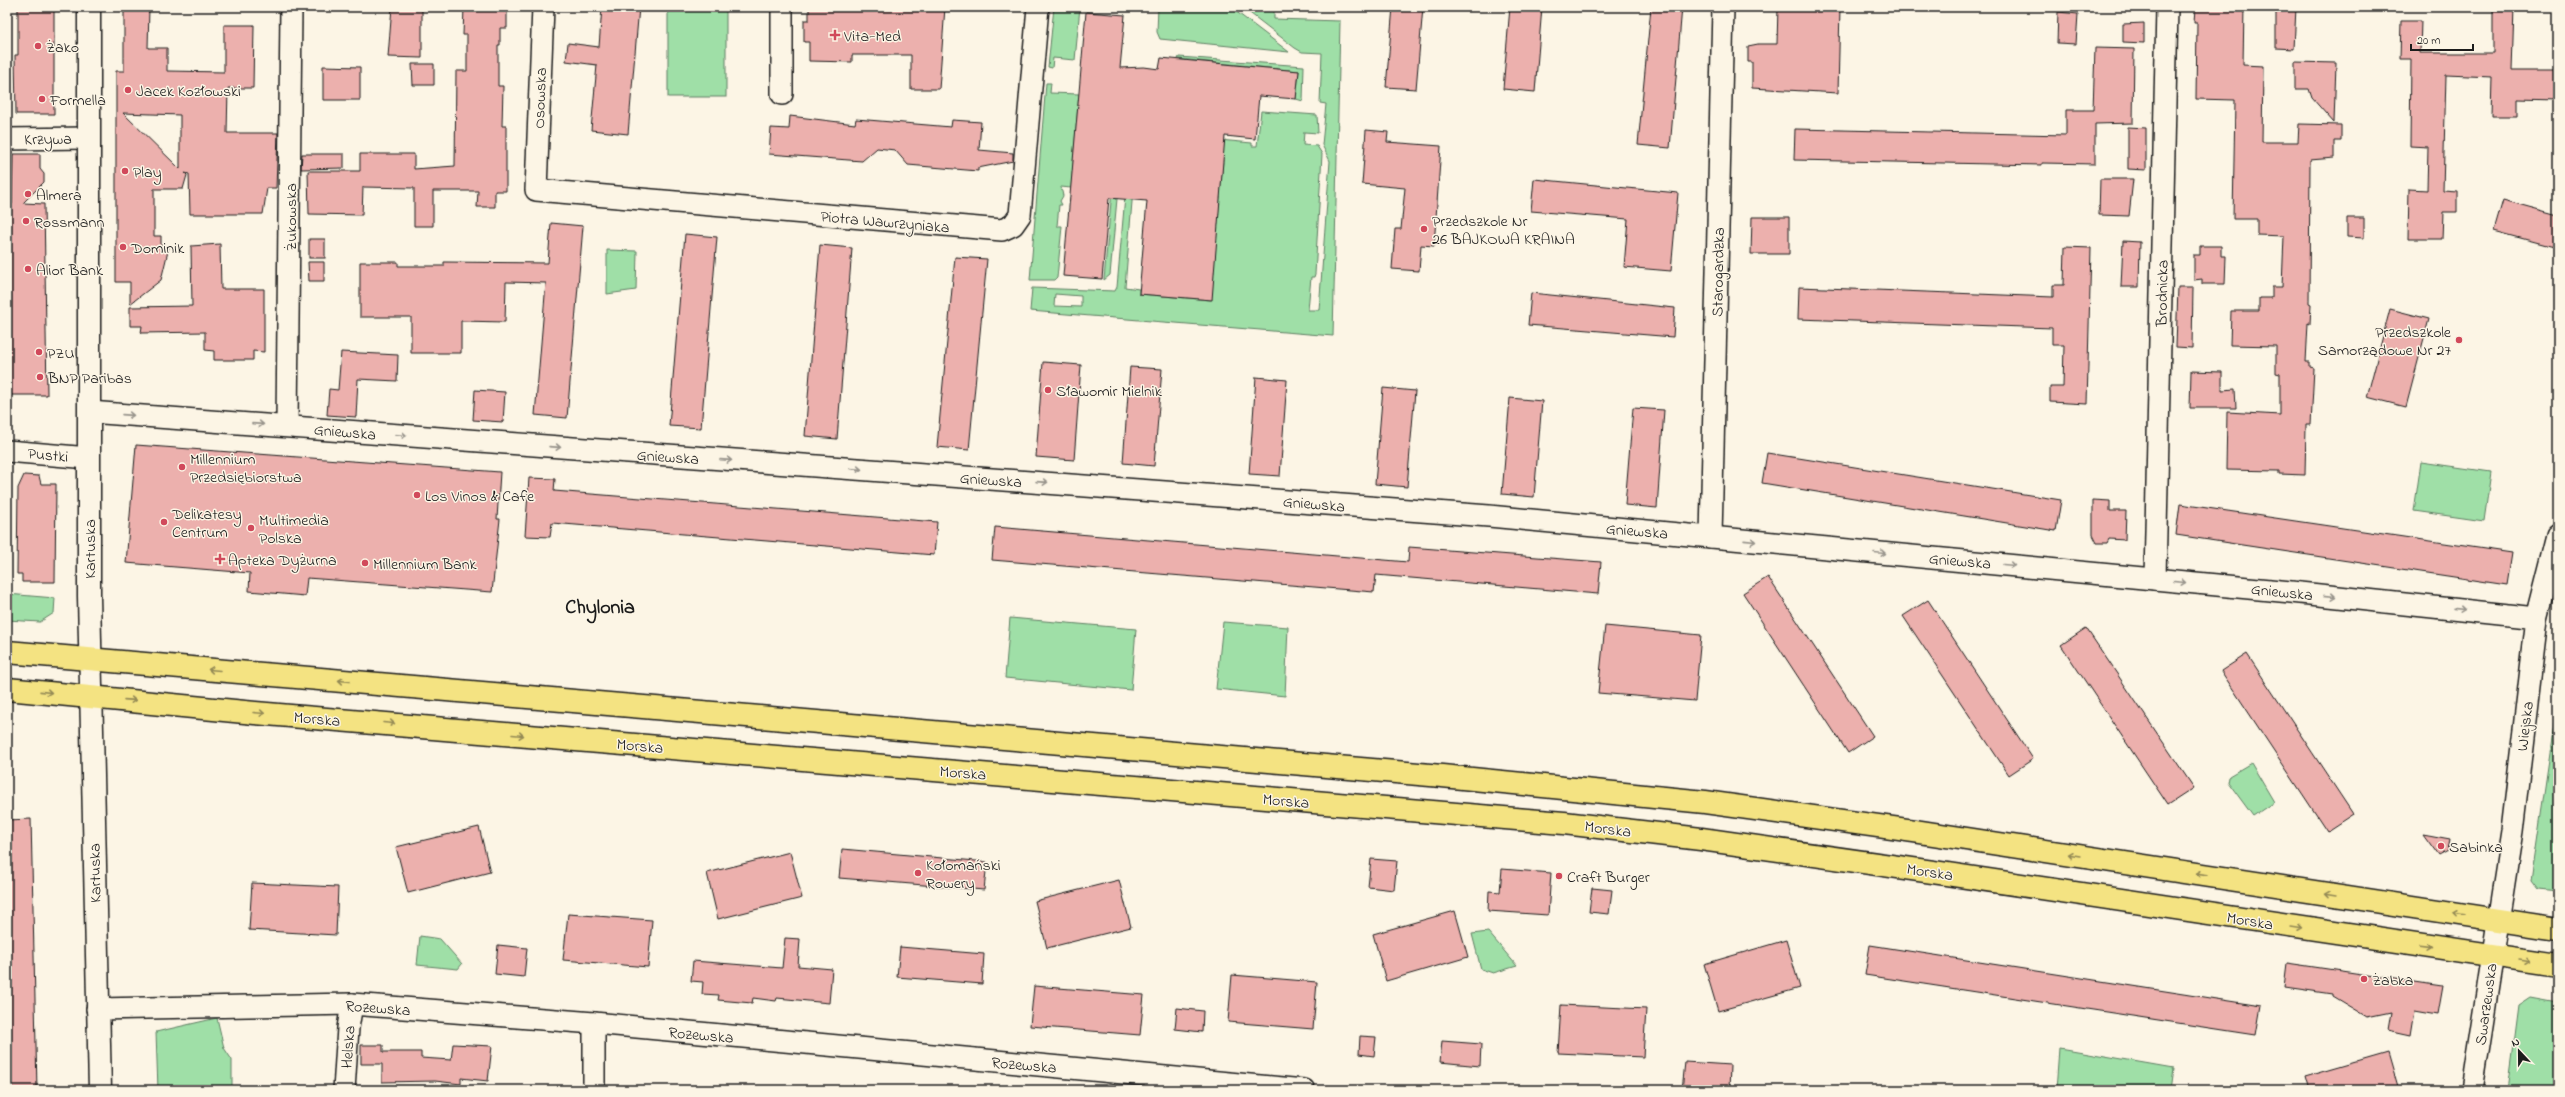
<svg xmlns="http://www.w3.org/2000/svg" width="2565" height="1097" font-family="'Indie Flower',sans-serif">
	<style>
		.green { fill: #9fdfa7; stroke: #5e7e62; fill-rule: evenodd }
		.building { fill: #ecb0ad; stroke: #1c1c1c; fill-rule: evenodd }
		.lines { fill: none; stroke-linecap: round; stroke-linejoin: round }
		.minor-casing { stroke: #1c1c1c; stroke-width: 24 }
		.tertiary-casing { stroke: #1c1c1c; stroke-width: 25 }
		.primary-casing { stroke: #1c1c1c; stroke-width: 25 }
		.minor { stroke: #fcf5e5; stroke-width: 21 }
		.tertiary { stroke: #fcf5e5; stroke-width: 22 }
		.primary { stroke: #f4e382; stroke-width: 22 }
		.oneway { stroke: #97938b }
		.oneway2 { stroke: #938954 }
		.poi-dot { fill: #d1495b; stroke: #fcf5e5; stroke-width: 1.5 }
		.labels { text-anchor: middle; stroke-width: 3; stroke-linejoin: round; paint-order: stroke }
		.poi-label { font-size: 16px; fill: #1c1c1c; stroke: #fcf5e5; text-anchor: start }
		.street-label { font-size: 16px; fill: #1c1c1c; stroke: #fcf5e5 }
		.district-label { font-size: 20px; font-weight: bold; fill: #1c1c1c; stroke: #fcf5e5 }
	</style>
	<rect width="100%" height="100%" fill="#fcf5e5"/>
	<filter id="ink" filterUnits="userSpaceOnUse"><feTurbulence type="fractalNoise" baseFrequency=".025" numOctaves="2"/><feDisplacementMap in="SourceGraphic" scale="8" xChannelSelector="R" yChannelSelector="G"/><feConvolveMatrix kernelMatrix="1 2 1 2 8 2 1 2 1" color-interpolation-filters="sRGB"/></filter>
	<g filter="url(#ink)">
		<!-- green -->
		<g class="green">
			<rect x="668" y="7" width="58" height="90"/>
			<polygon points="1054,7 1080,7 1075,60 1053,58 1052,68 1048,67"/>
			<polygon points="1158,7 1230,7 1289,52 1160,39 1157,32"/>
			<path d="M1242,7H1274V19L1340,21L1333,336L1030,311L1032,288L1115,291L1117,287L1130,140L1136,153L1125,287L1139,289V294L1211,300L1223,160L1173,155L1175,136L1252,143V146H1257L1261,111L1317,115L1318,133L1304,132L1303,145L1317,146L1322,154L1315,274L1314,277H1311L1308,310H1319L1330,161L1322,145L1326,104L1320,103L1322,53L1302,52L1295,48ZM1055,294L1081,296V307L1054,306Z"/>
			<polygon points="1179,57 1304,66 1303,101 1296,99 1299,71 1178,59"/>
			<polygon points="1046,83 1051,83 1050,93 1079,94 1071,188 1061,187 1063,196 1060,201 1062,205 1059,205 1057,226 1062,226 1057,278 1055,280 1030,280"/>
			<polygon points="1121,89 1127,90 1110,275 1104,280"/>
			<polygon points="607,250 637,251 636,290 607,294"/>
			<polygon points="2421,462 2491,472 2484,521 2414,511"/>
			<polygon points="7,594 55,598 54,613 40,622 7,620"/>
			<polygon points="1010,618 1136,629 1131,690 1005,678"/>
			<polygon points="1223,622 1288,627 1285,696 1216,689"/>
			<polygon points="2558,698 2558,893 2538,891 2531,882"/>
			<polygon points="2251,763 2274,802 2253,816 2228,782 2229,776"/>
			<polygon points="1488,932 1517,966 1493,973 1481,969 1472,934"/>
			<polygon points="420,936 440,939 462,964 458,969 417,965"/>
			<polygon points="2531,997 2558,1002 2558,1090 2508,1090 2519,1005"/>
			<polygon points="217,1018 224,1048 232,1060 232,1090 158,1090 156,1032"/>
			<polygon points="2059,1048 2174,1068 2171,1090 2056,1090"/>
		</g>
		<!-- building -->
		<g class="building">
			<polygon points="18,7 54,7 54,114 16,114 15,55 18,55"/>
			<path d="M124,7H149L148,48H167V71L224,72V25H254L253,88H228L227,133H278L276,188H267L263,214H190L189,174L185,173L187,175L183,189H154V236H161V247H169L161,280L130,304V282H116V71H124ZM123,113L180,115V169Z"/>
			<polygon points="392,7 422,7 422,58 388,57"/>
			<polygon points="464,7 507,8 507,28 500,28 500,45 498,45 498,86 503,86 502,126 506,126 506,191 495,191 495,207 477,207 478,191 433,191 433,226 414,226 414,188 363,187 362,215 309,214 308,171 360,171 360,154 414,154 414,169 455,166 456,71 467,71 467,35 463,35"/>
			<polygon points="602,7 639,7 628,134 591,130 597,65 566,61 568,43 599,47"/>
			<polygon points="809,7 945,7 939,89 911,89 911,55 852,55 852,62 809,61 809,42 804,42 804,20 809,20"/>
			<polygon points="1393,7 1423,7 1416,89 1386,87"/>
			<polygon points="1510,7 1542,7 1535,92 1503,89"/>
			<polygon points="1651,7 1682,7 1670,148 1638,145"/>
			<polygon points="1778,7 1840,7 1838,93 1752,88 1752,62 1748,62 1748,46 1758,44 1777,44"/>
			<polygon points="2195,7 2244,7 2243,65 2263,66 2262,142 2298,142 2299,124 2341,125 2341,141 2334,141 2334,158 2310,160 2309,303 2311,304 2310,324 2308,323 2306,362 2310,362 2310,367 2314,368 2311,425 2306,425 2305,475 2279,474 2279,471 2226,470 2227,412 2280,415 2280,374 2276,373 2276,346 2230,345 2231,311 2259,311 2259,298 2272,298 2272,287 2282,287 2284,236 2257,235 2257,219 2233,219 2235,100 2196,99 2197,23 2194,23"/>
			<polygon points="2276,7 2296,7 2294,49 2276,48"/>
			<polygon points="2493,7 2514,7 2512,71 2558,71 2557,100 2518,99 2518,116 2491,116 2492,77 2446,75 2443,191 2457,192 2457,212 2443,212 2442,239 2408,239 2409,189 2427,190 2428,147 2410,146 2411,59 2400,59 2401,21 2421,21 2420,53 2493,53"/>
			<polygon points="1086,12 1125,15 1120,68 1144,67 1159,69 1161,58 1299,71 1296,99 1259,96 1255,139 1225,136 1212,300 1139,294 1147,201 1109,198 1102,279 1063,276"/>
			<polygon points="2058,12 2078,14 2076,44 2057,43"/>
			<polygon points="2144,23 2144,43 2123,42 2123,24"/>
			<polygon points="2095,48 2134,49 2133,123 2095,124 2095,164 2042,163 2042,165 1794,160 1795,129 2066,135 2066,110 2093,110"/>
			<polygon points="2295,62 2336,63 2334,123 2312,98 2309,89 2295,89"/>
			<polygon points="412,64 434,64 434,85 413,85"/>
			<polygon points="323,66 360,67 360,100 323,100"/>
			<polygon points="790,116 855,124 856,119 951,127 952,120 981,122 979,150 1013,153 1013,161 978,168 978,171 908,165 895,150 877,148 862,161 769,154 771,128 789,129"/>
			<polygon points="2128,127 2146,128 2146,170 2128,169"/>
			<polygon points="1366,130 1388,132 1387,142 1441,146 1434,246 1421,245 1419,271 1392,269 1395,229 1401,229 1405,188 1362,184"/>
			<polygon points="13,154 40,154 40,169 44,174 44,182 23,203 44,204 47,395 7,395 7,204 12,204"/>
			<polygon points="302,154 344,154 344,168 301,169"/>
			<polygon points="1534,179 1678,193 1671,271 1624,267 1628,219 1531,211"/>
			<polygon points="2100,179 2133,179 2129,216 2099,215"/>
			<polygon points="2503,200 2558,215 2558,248 2494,231"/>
			<polygon points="1752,217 1789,217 1789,254 1751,254"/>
			<polygon points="2347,218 2364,218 2364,238 2347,237"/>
			<polygon points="551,223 583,226 567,418 535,415 546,283 506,282 505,322 461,321 461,353 411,353 411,317 360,317 360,262 398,262 398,266 444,266 444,262 548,263"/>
			<polygon points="685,234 717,237 701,428 669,426"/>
			<rect x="309" y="239" width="16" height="19"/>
			<polygon points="2123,241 2140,242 2139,287 2121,287"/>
			<polygon points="220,244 221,289 264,289 264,352 253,351 253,360 214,360 214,351 205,350 205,332 141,333 142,326 130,326 130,307 192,306 191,246"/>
			<polygon points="820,245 852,248 837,439 805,436"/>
			<polygon points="2200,246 2221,246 2221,256 2226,256 2225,284 2202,284 2202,279 2194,280 2194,255 2200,255"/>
			<polygon points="2065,247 2091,248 2087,404 2050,402 2050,387 2063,387 2064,345 2052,345 2052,328 1798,319 1799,287 2053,297 2053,285 2064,285"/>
			<polygon points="955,257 987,259 969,450 937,447"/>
			<polygon points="308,262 324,262 324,281 309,281"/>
			<polygon points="2178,287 2193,287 2192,348 2176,347"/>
			<polygon points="1531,293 1675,308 1673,337 1528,325"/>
			<polygon points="2390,309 2429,319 2406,407 2367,397"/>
			<polygon points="341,352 398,355 397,381 358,379 356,417 327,415 329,389 338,390"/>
			<polygon points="1043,362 1081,365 1074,460 1036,457"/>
			<polygon points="1130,367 1162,369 1154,466 1123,463"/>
			<polygon points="2191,371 2222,372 2222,390 2235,389 2236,408 2190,408"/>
			<polygon points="1256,377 1287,380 1280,476 1249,474"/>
			<polygon points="1383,388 1415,391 1407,487 1375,484"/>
			<polygon points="475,390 505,392 503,422 473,420"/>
			<polygon points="1510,398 1542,401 1534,497 1502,494"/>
			<polygon points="1633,408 1664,410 1657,508 1625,505"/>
			<polygon points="136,445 500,472 497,519 500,519 492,592 307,578 305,596 249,591 250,573 126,563"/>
			<polygon points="1767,453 2061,500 2056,531 1762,483"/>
			<polygon points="24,475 39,476 41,484 56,484 55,582 22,582 22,574 17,574 18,488"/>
			<polygon points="529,478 555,479 554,491 937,522 934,555 552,523 550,537 525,536"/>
			<polygon points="2093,500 2110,501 2110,511 2126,511 2125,540 2109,539 2107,543 2097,543 2093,535"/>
			<polygon points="2180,504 2512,553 2507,585 2176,535"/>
			<polygon points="995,527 1408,562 1409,547 1601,562 1598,594 1376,575 1374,592 992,560"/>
			<polygon points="1768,577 1873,736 1848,753 1743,593"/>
			<polygon points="1928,600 2033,759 2009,775 1903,616"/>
			<polygon points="1605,626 1701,635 1695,701 1598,693"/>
			<polygon points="2086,628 2194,788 2168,805 2061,645"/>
			<polygon points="2247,654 2353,814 2327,831 2221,671"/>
			<polygon points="31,819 37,1090 7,1090 7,820"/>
			<polygon points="479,827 490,872 408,893 396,847"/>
			<polygon points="2423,834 2450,839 2448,851 2439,856"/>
			<polygon points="842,849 987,862 984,890 839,878"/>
			<polygon points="790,852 802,898 718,919 707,873"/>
			<polygon points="1371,859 1397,861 1394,890 1368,887"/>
			<polygon points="1502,869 1551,873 1548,915 1488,911 1489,891 1500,892"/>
			<polygon points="1119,880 1131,927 1047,948 1035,901"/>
			<polygon points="252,883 338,887 336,935 249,930"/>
			<polygon points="1592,888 1612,890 1609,914 1589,912"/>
			<polygon points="1455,911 1468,957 1386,981 1373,934"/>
			<polygon points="568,914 652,920 648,967 563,960"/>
			<polygon points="785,938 800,939 798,966 832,969 829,1003 777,998 776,1001 753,998 752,1003 718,1000 719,995 702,994 703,982 691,981 693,961 782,968"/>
			<polygon points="1786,940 1800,988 1718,1011 1704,964"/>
			<polygon points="498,945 527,948 524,977 495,974"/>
			<polygon points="1870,945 2261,1006 2256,1035 1865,975"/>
			<polygon points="900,947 984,954 982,984 897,977"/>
			<polygon points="2287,963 2443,986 2438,1014 2415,1010 2411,1035 2388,1030 2391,1012 2367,1017 2332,996 2332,994 2284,987"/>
			<polygon points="1232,975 1317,982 1313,1029 1228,1022"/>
			<polygon points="1034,986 1144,995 1140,1035 1030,1026"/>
			<polygon points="1561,1005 1646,1009 1643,1057 1558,1053"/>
			<polygon points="1177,1008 1203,1011 1202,1032 1175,1029"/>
			<polygon points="1360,1036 1376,1037 1374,1056 1359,1054"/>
			<polygon points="1442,1041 1481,1044 1480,1066 1440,1062"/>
			<polygon points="453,1044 492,1046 488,1081 461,1078 461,1084 435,1081 382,1082 382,1064 361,1064 361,1045 383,1045 383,1052 421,1052 421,1058 451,1060"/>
			<polygon points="2388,1052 2399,1090 2309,1090 2305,1076"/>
			<polygon points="1685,1062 1730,1065 1729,1090 1682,1090"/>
		</g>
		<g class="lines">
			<defs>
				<g id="minor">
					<polyline points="543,7 536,190 1002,230 1013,225 1020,215 1038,7"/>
					<polyline points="782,7 782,94"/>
					<polyline points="7,139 89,138"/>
					<polyline points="89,412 1489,516 2291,592 2537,618"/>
					<polyline points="287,426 291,7"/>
					<polyline points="7,451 89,458"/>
					<polyline points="1711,537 1723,7"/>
					<polyline points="2155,579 2167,7"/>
					<polyline points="97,1009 352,1004 594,1023 1304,1090"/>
					<polyline points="594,1023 594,1090"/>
					<polyline points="344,1090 348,1028 352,1004"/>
					<polyline points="2472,1090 2512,831 2537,618 2558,535"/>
				</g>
				<polyline id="tertiary" points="89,7 89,596 100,1090"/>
				<g id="primary">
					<polyline points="7,652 1442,776 1705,802 1914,831 2558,929"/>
					<polyline points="7,689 255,713 1564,823 1701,839 1940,873 2558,965"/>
				</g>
			</defs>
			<!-- minor casing -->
			<use href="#minor" class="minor-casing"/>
			<!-- tertiary casing -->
			<use href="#tertiary" class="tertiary-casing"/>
			<!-- primary casing -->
			<use href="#primary" class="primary-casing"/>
			<!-- minor -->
			<use href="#minor" class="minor"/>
			<!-- tertiary -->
			<use href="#tertiary" class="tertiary"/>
			<!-- primary -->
			<use href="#primary" class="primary"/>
		</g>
		<!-- one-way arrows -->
		<defs><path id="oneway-shaft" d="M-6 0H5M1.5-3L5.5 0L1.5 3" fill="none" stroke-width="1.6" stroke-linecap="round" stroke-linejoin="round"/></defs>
		<g class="oneway">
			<use href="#oneway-shaft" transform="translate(128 415) rotate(4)"/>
			<use href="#oneway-shaft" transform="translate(258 424) rotate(4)"/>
			<use href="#oneway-shaft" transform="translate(401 435) rotate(5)"/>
			<use href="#oneway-shaft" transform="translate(555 447) rotate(4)"/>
			<use href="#oneway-shaft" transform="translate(726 460) rotate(4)"/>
			<use href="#oneway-shaft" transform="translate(856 469) rotate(4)"/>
			<use href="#oneway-shaft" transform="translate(1042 482) rotate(4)"/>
			<use href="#oneway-shaft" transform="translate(1750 541) rotate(6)"/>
			<use href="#oneway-shaft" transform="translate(1880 553) rotate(5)"/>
			<use href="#oneway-shaft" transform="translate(2009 565) rotate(5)"/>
			<use href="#oneway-shaft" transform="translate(2180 582) rotate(5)"/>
			<use href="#oneway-shaft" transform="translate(2330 596) rotate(6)"/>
			<use href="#oneway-shaft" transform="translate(2459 609) rotate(6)"/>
		</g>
		<g class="oneway2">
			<use href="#oneway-shaft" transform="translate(214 670) rotate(-175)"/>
			<use href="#oneway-shaft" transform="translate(344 681) rotate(-175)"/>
			<use href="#oneway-shaft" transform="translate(46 692) rotate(6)"/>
			<use href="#oneway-shaft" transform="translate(130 700) rotate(4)"/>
			<use href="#oneway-shaft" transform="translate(259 713) rotate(5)"/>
			<use href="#oneway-shaft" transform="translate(389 723) rotate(5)"/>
			<use href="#oneway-shaft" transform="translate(518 735) rotate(5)"/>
			<use href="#oneway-shaft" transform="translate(2074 855) rotate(-171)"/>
			<use href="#oneway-shaft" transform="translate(2202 874) rotate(-172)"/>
			<use href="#oneway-shaft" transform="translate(2331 894) rotate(-171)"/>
			<use href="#oneway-shaft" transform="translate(2459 914) rotate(-172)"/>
			<use href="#oneway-shaft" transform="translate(2297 927) rotate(9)"/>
			<use href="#oneway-shaft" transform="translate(2426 947) rotate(7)"/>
			<use href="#oneway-shaft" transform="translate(2525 960) rotate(9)"/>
		</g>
	</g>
	<!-- markers -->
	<g class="poi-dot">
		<path d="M833 29h4v4h4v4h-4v4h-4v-4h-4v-4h4z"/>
		<circle cx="38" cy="46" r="4"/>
		<circle cx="128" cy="90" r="4"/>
		<circle cx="42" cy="99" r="4"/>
		<circle cx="125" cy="171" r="4"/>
		<circle cx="28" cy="194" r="4"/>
		<circle cx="26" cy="221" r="4"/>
		<circle cx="1424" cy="229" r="4"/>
		<circle cx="123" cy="247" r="4"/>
		<circle cx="28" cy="269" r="4"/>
		<circle cx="2459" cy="340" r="4"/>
		<circle cx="39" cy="352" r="4"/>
		<circle cx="40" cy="377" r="4"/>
		<circle cx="1048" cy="390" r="4"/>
		<circle cx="182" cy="467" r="4"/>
		<circle cx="417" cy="495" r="4"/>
		<circle cx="164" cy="522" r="4"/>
		<circle cx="251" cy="528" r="4"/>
		<path d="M218 553h4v4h4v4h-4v4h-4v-4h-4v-4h4z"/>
		<circle cx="365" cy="563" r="4"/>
		<circle cx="2441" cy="846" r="4"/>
		<circle cx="918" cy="873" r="4"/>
		<circle cx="1559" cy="876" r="4"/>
		<circle cx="2364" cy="979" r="4"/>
	</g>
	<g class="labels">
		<!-- poi labels -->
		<g class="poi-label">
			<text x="844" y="41">Vita-Med</text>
			<text x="46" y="52">Żako</text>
			<text x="136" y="96">Jacek Kozłowski</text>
			<text x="50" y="105">Formella</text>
			<text x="133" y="177">Play</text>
			<text x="36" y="200">Almera</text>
			<text x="1432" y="226">Przedszkole Nr<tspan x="1432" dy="18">26 BAJKOWA KRAINA</tspan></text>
			<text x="34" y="227">Rossmann</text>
			<text x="131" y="253">Dominik</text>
			<text x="36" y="275">Alior Bank</text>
			<text x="2451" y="337" text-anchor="end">Przedszkole<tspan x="2451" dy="18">Samorządowe Nr 27</tspan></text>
			<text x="47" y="358">PZU</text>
			<text x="48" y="383">BNP Paribas</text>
			<text x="1056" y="396">Sławomir Mielnik</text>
			<text x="190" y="464">Millennium<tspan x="190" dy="18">Przedsiębiorstwa</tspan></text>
			<text x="425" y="501">Los Vinos &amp; Cafe</text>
			<text x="172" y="519">Delikatesy<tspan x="172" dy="18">Centrum</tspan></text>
			<text x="259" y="525">Multimedia<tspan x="259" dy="18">Polska</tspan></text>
			<text x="228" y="565">Apteka Dyżurna</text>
			<text x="373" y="569">Millennium Bank</text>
			<text x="2449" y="852">Sabinka</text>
			<text x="926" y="870">Kołomański<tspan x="926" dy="18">Rowery</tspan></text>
			<text x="1567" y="882">Craft Burger</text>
			<text x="2372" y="985">Żabka</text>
		</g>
		<!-- street labels -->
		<g class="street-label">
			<text transform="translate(539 98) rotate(-88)" y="6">Osowska</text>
			<text transform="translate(48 138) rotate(-1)" y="6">Krzywa</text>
			<text transform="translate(290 217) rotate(-90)" y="6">Żukowska</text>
			<text transform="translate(885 221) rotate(5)" y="6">Piotra Wawrzyniaka</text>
			<text transform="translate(1717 272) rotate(-89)" y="6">Starogardzka</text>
			<text transform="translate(2161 293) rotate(-89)" y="6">Brodnicka</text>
			<text transform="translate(345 431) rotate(5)" y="6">Gniewska</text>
			<text transform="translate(48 454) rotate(5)" y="6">Pustki</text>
			<text transform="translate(668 456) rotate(4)" y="6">Gniewska</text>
			<text transform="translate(991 479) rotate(4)" y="6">Gniewska</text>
			<text transform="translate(1314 503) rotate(5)" y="6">Gniewska</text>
			<text transform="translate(1637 530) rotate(5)" y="6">Gniewska</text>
			<text transform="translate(89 549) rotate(-90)" y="6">Kartuska</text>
			<text transform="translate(1960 560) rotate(5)" y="6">Gniewska</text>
			<text transform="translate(2282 591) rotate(6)" y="6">Gniewska</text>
			<text transform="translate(317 718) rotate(5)" y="6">Morska</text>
			<text transform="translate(2524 726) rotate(-83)" y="6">Wiejska</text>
			<text transform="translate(640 745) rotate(5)" y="6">Morska</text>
			<text transform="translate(963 772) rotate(4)" y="6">Morska</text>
			<text transform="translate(1286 800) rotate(5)" y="6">Morska</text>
			<text transform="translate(1608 828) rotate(7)" y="6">Morska</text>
			<text transform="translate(1930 871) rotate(8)" y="6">Morska</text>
			<text transform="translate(94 873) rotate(-91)" y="6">Kartuska</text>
			<text transform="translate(2250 920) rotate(9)" y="6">Morska</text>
			<text transform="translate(2485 1004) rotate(-82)" y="6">Swarzewska</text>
			<text transform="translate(378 1007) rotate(4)" y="6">Rozewska</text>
			<text transform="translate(701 1034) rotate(5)" y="6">Rozewska</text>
			<text transform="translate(347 1047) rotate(-86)" y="6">Helska</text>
			<text transform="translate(1024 1064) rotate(5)" y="6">Rozewska</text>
		</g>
		<!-- district labels -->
		<g class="district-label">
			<text x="600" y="613">Chylonia</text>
		</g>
	</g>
	<!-- margin -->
	<rect width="2565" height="1097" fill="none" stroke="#fcf5e5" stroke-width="24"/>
	<rect x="12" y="12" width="2541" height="1073" fill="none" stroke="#1c1c1c" stroke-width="1.5" filter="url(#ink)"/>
	<!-- north arrow -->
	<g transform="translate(2519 1051) rotate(338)" stroke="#fcf5e5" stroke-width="3" paint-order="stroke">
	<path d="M0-3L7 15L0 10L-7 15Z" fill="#1c1c1c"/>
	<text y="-6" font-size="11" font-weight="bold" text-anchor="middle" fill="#1c1c1c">N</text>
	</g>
	<!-- scale -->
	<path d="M2411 44v6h62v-6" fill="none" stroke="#1c1c1c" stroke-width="2"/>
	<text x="2417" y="44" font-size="12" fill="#1c1c1c" stroke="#fcf5e5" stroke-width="3" paint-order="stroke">20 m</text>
</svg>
